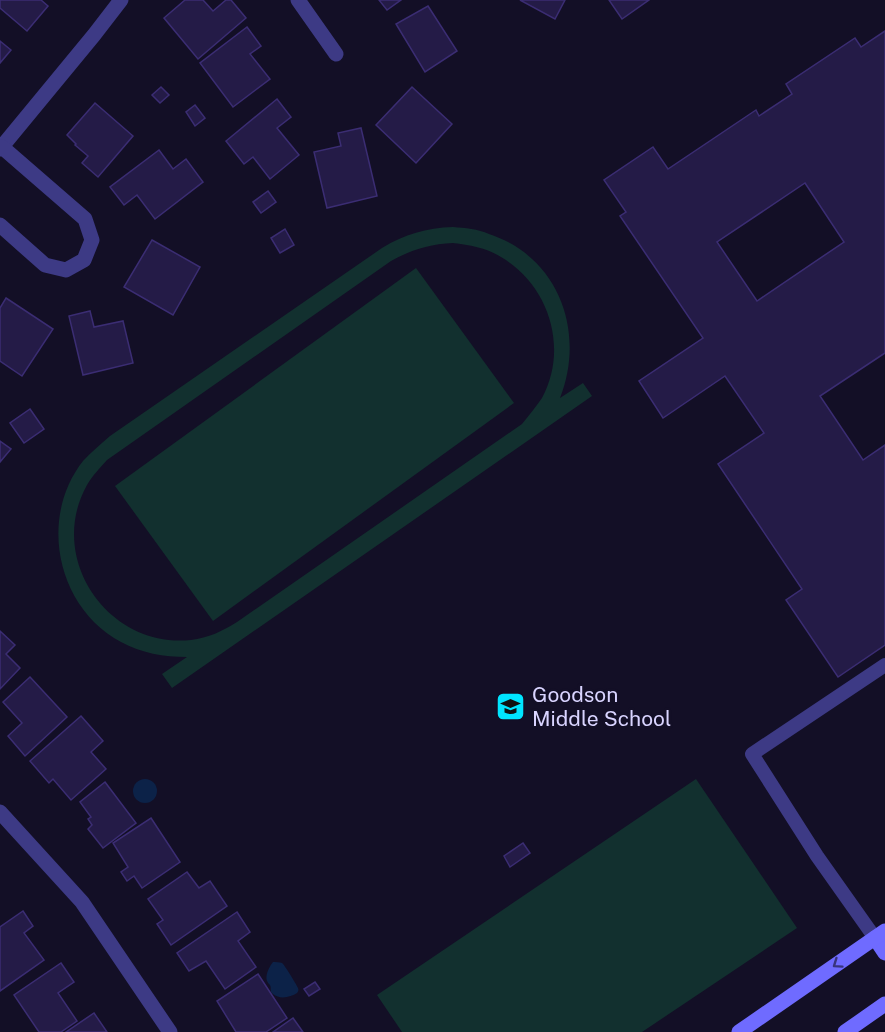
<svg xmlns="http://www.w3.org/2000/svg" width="885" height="1032" font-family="'Public Sans',sans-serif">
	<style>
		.green { fill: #12302f; fill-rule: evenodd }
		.water { fill: #0c2248 }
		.building { fill: #241b47; stroke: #3b2d73; stroke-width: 1.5; fill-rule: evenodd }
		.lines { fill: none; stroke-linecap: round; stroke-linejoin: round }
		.service { stroke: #3d3a85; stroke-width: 14 }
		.minor { stroke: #3d3a85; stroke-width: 15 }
		.secondary { stroke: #6f6bff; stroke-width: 15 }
		.oneway { stroke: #38347d }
		.labels { text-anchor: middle; stroke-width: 5; stroke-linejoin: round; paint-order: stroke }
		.poi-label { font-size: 21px; fill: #d9d4ff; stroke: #130f26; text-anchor: start }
	</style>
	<rect width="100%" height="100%" fill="#130f26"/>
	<!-- green -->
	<g class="green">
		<path d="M453,227C465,228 478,229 489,234C559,257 586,332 560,398L583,383L592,396L172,688L162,674L187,657C164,657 141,653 121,642C57,608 38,518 83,461C91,452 101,444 110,436L382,248C405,234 426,228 453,227ZM453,243C470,245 487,248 501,257C549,285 569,348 542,398C536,407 529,415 522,424L237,622C223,631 208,638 191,640C108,649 46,558 87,485C92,476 100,468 107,460L391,261C411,250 429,244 453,243Z"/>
		<polygon points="416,268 514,403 213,621 115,486"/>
		<polygon points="696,779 797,928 642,1032 402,1032 377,995"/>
	</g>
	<!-- water -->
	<g class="water">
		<circle cx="145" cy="791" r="12"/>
		<path d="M273,962C275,962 280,962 282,963C284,964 298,987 298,988C299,990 298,992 297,993C291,997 280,1000 273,994C269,991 272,989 270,985C269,984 268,983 267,981C265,975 269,967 273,962Z"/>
	</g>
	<!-- building -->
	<g class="building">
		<polygon points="0,0 41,0 48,6 27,31 0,8"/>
		<polygon points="185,0 203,0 213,11 226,0 231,0 246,18 198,59 164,18"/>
		<polygon points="379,0 401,0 387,10"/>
		<polygon points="520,0 565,0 555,19"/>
		<polygon points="609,0 649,0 622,19"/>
		<polygon points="428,6 457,51 425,72 396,24"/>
		<polygon points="247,27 261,46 250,54 270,79 233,107 200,63"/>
		<path d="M885,31V353L820,396L863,460L885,445V645L838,677L786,600L802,589L718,464L764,433L725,376L663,418L639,381L703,338L620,216L626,212L604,180L653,147L668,169L756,110L759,116L792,94L786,84L855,38L861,47ZM805,183L844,242L757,301L717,242Z"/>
		<polygon points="0,41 11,50 0,63"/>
		<polygon points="161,87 169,95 160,103 152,95"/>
		<polygon points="412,87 452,124 416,163 376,125"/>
		<polygon points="277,99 291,117 277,128 299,155 270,179 253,157 244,164 226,141"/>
		<polygon points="95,103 133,136 98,177 82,163 88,156 75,145 76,144 67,135"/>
		<polygon points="195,105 205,118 195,126 186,112"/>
		<polygon points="361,128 377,196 327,208 314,152 341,146 338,133"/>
		<polygon points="159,150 173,169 186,159 203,182 155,219 137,195 124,205 110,187"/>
		<polygon points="268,191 276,202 261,213 253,202"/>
		<polygon points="285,229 294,245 280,253 271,238"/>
		<polygon points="152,240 200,267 173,315 124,287"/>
		<polygon points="6,298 53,329 22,376 0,361 0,308"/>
		<polygon points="90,311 94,327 123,321 133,363 83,375 69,316"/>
		<polygon points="30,409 44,429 24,443 10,423"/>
		<polygon points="0,441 11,449 0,462"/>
		<polygon points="0,631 15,645 6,654 20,668 0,689"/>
		<polygon points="30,677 67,717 25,756 8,736 22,723 3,702"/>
		<polygon points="81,716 103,741 91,752 106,769 71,800 53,779 49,783 30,761"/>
		<polygon points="105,782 136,823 103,848 88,829 92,825 88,819 91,817 80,802"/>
		<polygon points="151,818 180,862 142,888 134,876 127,881 121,872 128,867 113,843"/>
		<polygon points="523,843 530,853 510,867 504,856"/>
		<polygon points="187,872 199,888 210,881 227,906 171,945 157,924 163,920 148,899"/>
		<polygon points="23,911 33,926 24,933 44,960 0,991 0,927"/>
		<polygon points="237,912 250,932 238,941 256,967 225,989 206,961 189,971 177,953"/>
		<polygon points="61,963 74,982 58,993 77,1021 61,1032 39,1032 14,995"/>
		<polygon points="258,974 287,1018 266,1032 236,1032 217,1001"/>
		<polygon points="315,982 320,989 309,996 304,989"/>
		<polygon points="94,1013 107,1032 66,1032"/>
		<polygon points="293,1018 303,1032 273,1032"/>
	</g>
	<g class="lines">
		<!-- service -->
		<polyline class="service" points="875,938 817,856 752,754 885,665"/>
		<!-- minor -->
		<g class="minor">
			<polyline points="298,0 336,54"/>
			<polyline points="0,149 94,35 121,0"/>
			<polyline points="0,225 45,265 66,270 84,260 92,240 85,219 2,147"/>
			<polyline points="0,812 82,902 170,1032"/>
		</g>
		<!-- secondary -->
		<g class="secondary">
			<polyline points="875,938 885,953"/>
			<polyline points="739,1032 885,931"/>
			<polyline points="845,1032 885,1004"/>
		</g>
	</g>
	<!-- one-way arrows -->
	<defs><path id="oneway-chevron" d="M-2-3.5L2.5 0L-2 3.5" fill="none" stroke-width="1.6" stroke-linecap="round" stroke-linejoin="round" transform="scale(1.5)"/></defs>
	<use class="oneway" href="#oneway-chevron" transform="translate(837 964) rotate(145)"/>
	<!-- icons -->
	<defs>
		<symbol id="school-square" viewBox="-11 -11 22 22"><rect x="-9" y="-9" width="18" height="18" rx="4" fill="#00e5ff" stroke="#130f26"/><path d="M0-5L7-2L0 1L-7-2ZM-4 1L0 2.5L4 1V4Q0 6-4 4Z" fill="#111"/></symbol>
	</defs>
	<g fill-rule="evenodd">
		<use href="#school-square" x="494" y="690" width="33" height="33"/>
	</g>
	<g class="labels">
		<!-- poi labels -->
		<g class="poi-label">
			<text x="532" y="702">Goodson<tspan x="532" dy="24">Middle School</tspan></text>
		</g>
	</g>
</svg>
